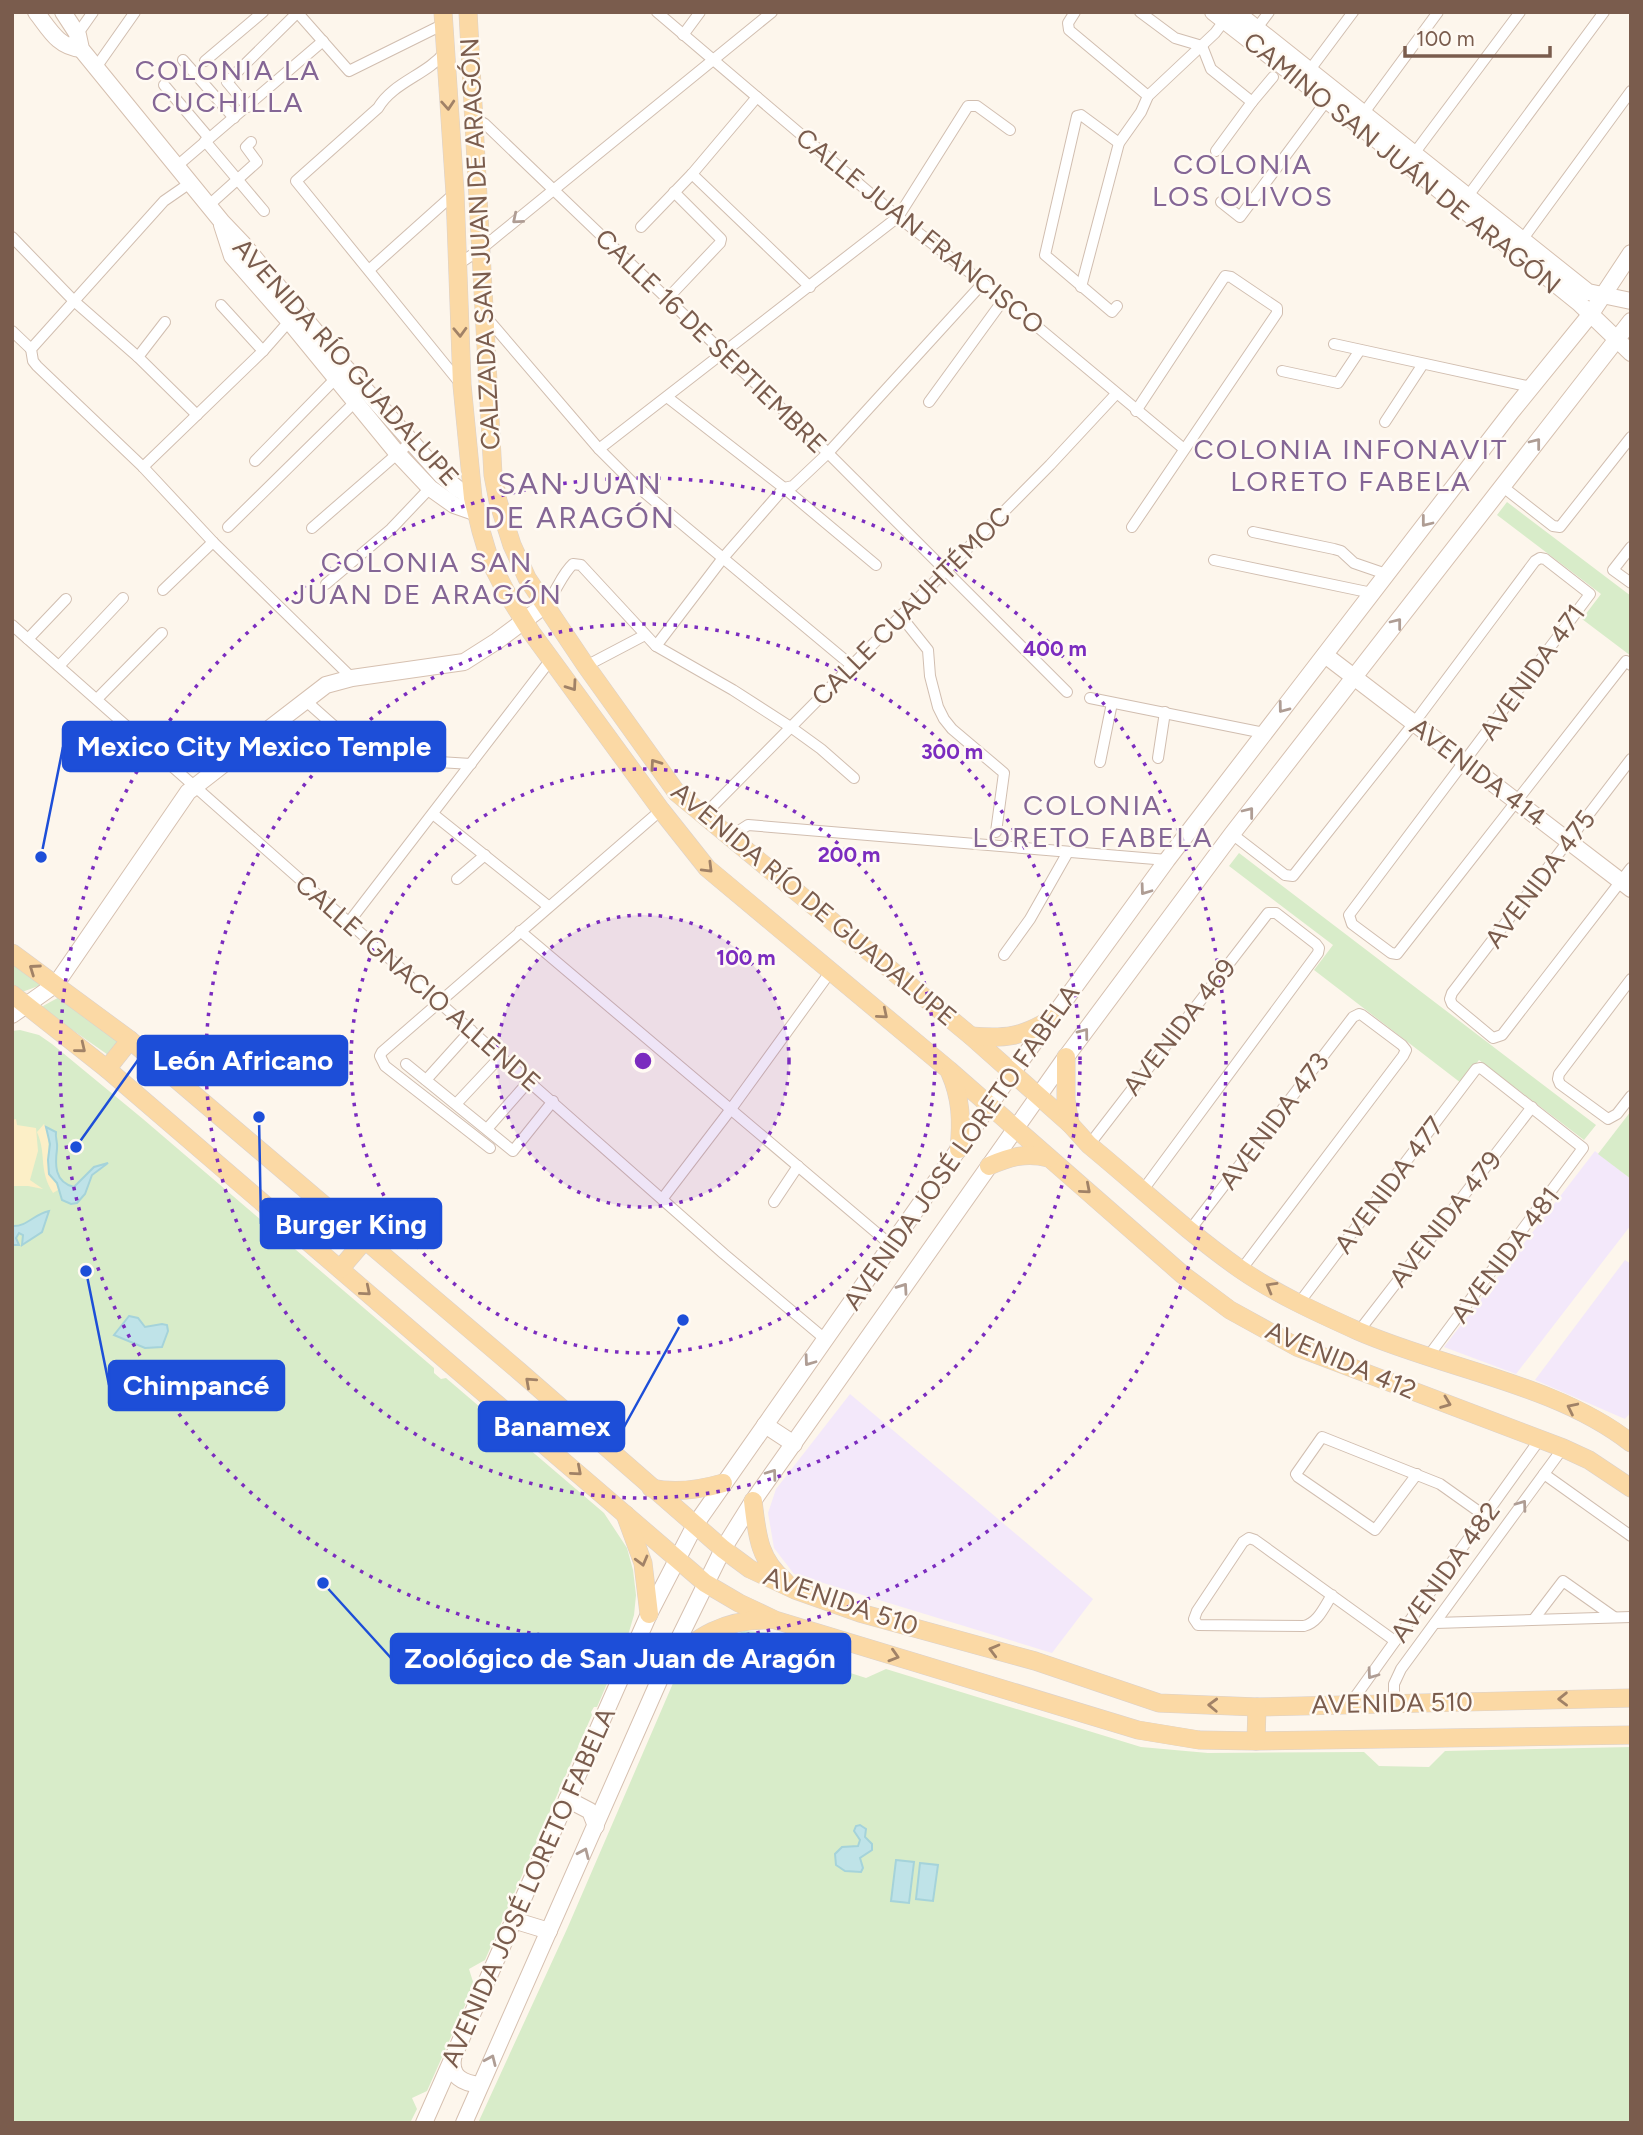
<svg xmlns="http://www.w3.org/2000/svg" width="1643" height="2135" font-family="Figtree,sans-serif">
	<style>
		.education { fill: #f3e8fa }
		.green { fill: #d8ecc9 }
		.sand { fill: #fcefc7 }
		.water { fill: #bfe3e8; stroke: #a5d3da; stroke-width: 2 }
		.lines { fill: none; stroke-linecap: round; stroke-linejoin: round }
		.street-casing { stroke: #d1beb0; stroke-width: 12 }
		.secondary-casing { stroke: #d6c0b0; stroke-width: 18 }
		.primary-casing { stroke: #dad1cd; stroke-width: 19 }
		.street { stroke: #fff; stroke-width: 10 }
		.secondary { stroke: #fff; stroke-width: 16 }
		.primary { stroke: #fbd9a5; stroke-width: 18 }
		.oneway { stroke: #a18267 }
		.oneway2 { stroke: #af9d94 }
		.ring { fill: none; stroke: #7b2cbf; stroke-width: 3.5; stroke-dasharray: 3.5 7 }
		.labels { text-anchor: middle; stroke-width: 5; stroke-linejoin: round; paint-order: stroke }
		.street-label { font-size: 26px; fill: #7a5c4d; stroke: #fffaf3 }
		.neighbourhood-label { font-size: 28px; letter-spacing: 2px; fill: #846695; stroke: #fffaf3 }
		.quarter-label { font-size: 30px; letter-spacing: 2px; fill: #846695; stroke: #fffaf3 }
		.centre { fill: #7b2cbf; stroke: #fffaf3; stroke-width: 3.5 }
		.ring-label { font-size: 21px; text-anchor: middle; font-weight: bold; fill: #7b2cbf; stroke: #fffaf3; stroke-width: 5; stroke-linejoin: round; paint-order: stroke }
		.leader { fill: none; stroke: #1d4ed8; stroke-width: 2.5 }
		.callout-dot { fill: #1d4ed8; stroke: #fffaf3; stroke-width: 2.5 }
		.callout { fill: #1d4ed8; stroke: #1d4ed8; stroke-width: 2.5 }
		.callout-label { font-size: 28px; text-anchor: middle; font-weight: bold; fill: #fff }
	</style>
	<rect width="100%" height="100%" fill="#fdf6ec"/>
	<!-- education -->
	<g class="education">
		<polygon points="1595,1151 1631,1179 1631,1225 1516,1374 1444,1347"/>
		<polygon points="1625,1260 1631,1264 1631,1412 1625,1419 1535,1380"/>
		<polygon points="850,1394 1093,1599 1052,1653 794,1574 774,1548 768,1513 776,1489"/>
	</g>
	<!-- green -->
	<g class="green">
		<polygon points="1507,502 1631,596 1631,656 1582,619 1601,594 1497,515"/>
		<polygon points="1239,853 1596,1125 1584,1140 1479,1060 1461,1083 1314,970 1333,945 1229,866"/>
		<polygon points="12,962 44,984 22,992 12,985"/>
		<polygon points="63,995 119,1035 120,1044 111,1057 44,1010 43,1006"/>
		<polygon points="20,1030 39,1035 52,1044 143,1119 434,1368 434,1373 441,1379 446,1378 604,1513 627,1548 633,1570 636,1595 634,1615 629,1632 597,1707 594,1707 591,1712 592,1715 485,1960 469,1969 474,1985 427,2091 412,2098 417,2109 410,2123 12,2123 12,1031"/>
		<polygon points="1631,1111 1631,1179 1598,1154"/>
		<polygon points="744,1631 776,1633 805,1642 816,1662 866,1678 886,1669 1141,1747 1208,1753 1364,1752 1379,1766 1429,1767 1445,1751 1631,1747 1631,2123 478,2123 567,1929 680,1667 707,1645"/>
	</g>
	<!-- sand -->
	<g class="sand">
		<polygon points="16,1119 17,1125 36,1128 38,1151 30,1180 43,1189 28,1186 12,1186 12,1120"/>
		<path d="M44,1124C53,1144 45,1152 49,1169C50,1178 57,1181 58,1190L53,1193C38,1169 47,1155 37,1132Z"/>
	</g>
	<!-- water -->
	<g class="water">
		<path d="M46,1127L56,1132C55,1138 58,1142 57,1149C55,1164 54,1182 74,1187L94,1167L108,1163L92,1175L85,1194L77,1203L71,1204L62,1200L57,1183L49,1174L48,1160L50,1144Z"/>
		<path d="M49,1211L42,1232L22,1245L23,1235L19,1233L16,1238L19,1245H12V1226C27,1227 34,1214 49,1211Z"/>
		<polygon points="129,1316 138,1318 145,1327 162,1324 167,1325 168,1331 162,1347 145,1348 114,1335"/>
		<polygon points="860,1825 866,1829 865,1837 872,1844 872,1850 860,1858 863,1868 861,1872 845,1871 836,1865 835,1854 842,1847 858,1846 860,1840 854,1831 856,1826"/>
		<polygon points="896,1860 914,1862 909,1903 891,1901"/>
		<polygon points="920,1863 938,1865 933,1901 916,1899"/>
	</g>
	<g class="lines">
		<defs>
			<g id="street">
				<polyline points="297,12 349,71 444,24"/>
				<polyline points="657,12 898,217 1004,299 1184,449"/>
				<polyline points="1075,12 1068,23 1069,30 1148,96"/>
				<polyline points="1140,12 1175,38 1202,46 1211,69 1252,102"/>
				<polyline points="1254,32 1269,12"/>
				<polyline points="683,35 700,12"/>
				<polyline points="74,39 93,12"/>
				<path d="M445,52C427,75 393,82 378,108L296,181L460,383"/>
				<polyline points="183,60 234,118"/>
				<polyline points="205,61 263,12"/>
				<polyline points="97,66 135,12"/>
				<polyline points="1309,71 1353,12"/>
				<polyline points="164,85 209,138"/>
				<polyline points="248,107 227,82 297,13"/>
				<polyline points="1363,114 1438,12"/>
				<polyline points="473,117 485,124 828,453 1067,692"/>
				<polyline points="205,141 264,211"/>
				<polyline points="1216,151 1252,102 1273,77"/>
				<polyline points="1413,155 1520,12"/>
				<polyline points="177,166 323,41"/>
				<polyline points="692,174 810,287"/>
				<polyline points="190,183 164,201 31,349 33,361 37,366 143,467 213,542 352,678"/>
				<polyline points="1465,200 1604,12"/>
				<polyline points="1221,202 1240,217 1330,96"/>
				<polyline points="208,206 257,162 246,147 251,142"/>
				<polyline points="641,227 692,174 757,97"/>
				<polyline points="12,237 74,301 138,357 197,415"/>
				<polyline points="1522,240 1631,91"/>
				<polyline points="457,265 481,249 772,12"/>
				<polyline points="369,270 455,193"/>
				<polyline points="1081,287 1119,143 1141,112 1148,96 1215,33 1224,21"/>
				<polyline points="667,299 720,243 721,239 674,192"/>
				<polyline points="221,305 263,351"/>
				<polyline points="1117,306 1112,312 1045,255 1077,116 1081,115 1119,143"/>
				<polyline points="486,317 599,449 633,483 851,665"/>
				<polyline points="12,331 31,349"/>
				<polyline points="1334,344 1531,387"/>
				<polyline points="138,357 165,322"/>
				<polyline points="1282,371 1338,383 1360,350"/>
				<polyline points="667,397 784,488 876,565"/>
				<polyline points="929,402 1004,299"/>
				<polyline points="1385,422 1423,364"/>
				<polyline points="599,449 898,217 968,106 977,106 1010,130"/>
				<polyline points="255,461 339,375"/>
				<polyline points="143,467 263,351 292,318"/>
				<polyline points="1503,487 1553,526 1560,527 1631,437"/>
				<polyline points="228,527 354,403"/>
				<polyline points="1132,527 1277,313 1277,308 1231,277 1225,276 1136,411"/>
				<polyline points="312,528 412,441"/>
				<polyline points="1253,532 1334,549 1341,551 1354,563 1386,574"/>
				<polyline points="1631,547 1613,570 1631,583"/>
				<polyline points="1214,560 1372,593"/>
				<polyline points="326,584 391,529 430,488"/>
				<polyline points="163,590 213,542"/>
				<path d="M545,605C556,593 561,575 573,564L581,565L656,646L733,690L792,728L821,749L854,778"/>
				<polyline points="900,615 928,650 930,676 938,707 944,719 952,729 1004,773 996,832"/>
				<polyline points="12,625 724,1254 825,1339"/>
				<polyline points="28,639 66,599"/>
				<polyline points="656,646 723,558 784,488 793,486 828,453 983,283"/>
				<polyline points="59,666 123,598"/>
				<polyline points="586,666 645,635"/>
				<polyline points="1090,698 1264,733"/>
				<polyline points="97,699 162,633"/>
				<polyline points="306,701 360,749 375,758 471,764"/>
				<polyline points="1158,758 1165,712"/>
				<polyline points="1631,759 1452,993 1450,999 1452,1004 1493,1038 1502,1035 1631,868"/>
				<polyline points="1100,762 1112,703"/>
				<polyline points="433,814 548,906"/>
				<polyline points="704,815 1050,465 1116,394"/>
				<polyline points="1232,834 1285,875 1293,876 1414,723 1535,561 1540,558 1545,559 1590,594 1349,915 1352,924 1391,953 1397,954 1626,661 1631,665"/>
				<polyline points="731,836 748,825 1167,860"/>
				<polyline points="457,879 485,855"/>
				<polyline points="349,922 552,658"/>
				<polyline points="520,931 891,1245"/>
				<polyline points="1004,955 1030,919 1068,852"/>
				<polyline points="1631,979 1559,1074 1558,1079 1560,1084 1608,1119 1617,1114 1631,1096"/>
				<polyline points="406,1064 513,1151 553,1101"/>
				<polyline points="426,1080 471,1030"/>
				<polyline points="456,1104 501,1056"/>
				<polyline points="487,1129 529,1081"/>
				<polyline points="1089,1145 1268,913 1276,913 1316,944 1319,948 1318,953 1143,1190"/>
				<polyline points="490,1148 385,1066 380,1056 382,1052 661,810"/>
				<polyline points="663,1198 731,1109 831,971"/>
				<polyline points="774,1202 798,1166"/>
				<polyline points="1190,1230 1353,1017 1359,1014 1362,1015 1402,1045 1406,1050 1403,1056 1241,1270"/>
				<polyline points="1299,1303 1476,1069 1481,1068 1583,1148 1427,1358"/>
				<polyline points="1359,1331 1532,1107"/>
				<polyline points="1417,1474 1375,1530 1298,1477 1296,1474 1322,1437 1440,1484 1485,1516"/>
				<polyline points="1544,1474 1631,1536"/>
				<path d="M1332,1595C1324,1607 1318,1623 1304,1626L1198,1625L1194,1619L1197,1611L1243,1542L1249,1538L1255,1540L1395,1641"/>
				<polyline points="1534,1619 1563,1581 1614,1617"/>
				<polyline points="1435,1623 1631,1617"/>
				<polyline points="1394,1703 1394,1684 1401,1669 1563,1448"/>
				<polyline points="1350,1704 1540,1439"/>
			</g>
			<g id="secondary">
				<path d="M36,12C50,30 58,47 81,49"/>
				<polyline points="63,12 78,35 81,49 222,222 243,244 345,367 441,475 458,489 473,498"/>
				<polyline points="1213,12 1357,124 1579,303 1631,353"/>
				<polyline points="1236,12 1588,292 1631,301"/>
				<polyline points="222,225 232,256 289,321 397,453 430,488 454,505 477,513"/>
				<polyline points="1325,655 1631,889"/>
				<polyline points="12,1015 56,984 188,792 261,735 326,685 352,678 464,662 497,641 545,605"/>
				<polyline points="765,1425 794,1444"/>
				<polyline points="567,1799 590,1811 596,1826"/>
				<polyline points="513,1920 549,1931"/>
				<path d="M453,2058C450,2077 463,2083 480,2085"/>
				<polyline points="424,2123 649,1614 695,1525 1012,1073 1167,860 1512,411 1590,315 1631,253"/>
				<polyline points="464,2123 666,1665 723,1549 753,1501 1066,1057 1232,834 1631,321"/>
			</g>
			<g id="primary">
				<polyline points="443,12 455,193 462,385 473,498 481,531 490,561 506,592 531,632 661,810 707,868 949,1070 1183,1275 1230,1310 1297,1347 1563,1448 1589,1460 1631,1488"/>
				<path d="M468,12L493,475L498,501L512,545L527,578L586,666L677,793L971,1036L1070,1124L1089,1145C1139,1186 1187,1232 1240,1269C1276,1294 1318,1313 1358,1331C1445,1369 1556,1384 1631,1443"/>
				<polyline points="12,953 130,1040 519,1371 723,1549 750,1569 795,1590 860,1613 1035,1661 1159,1703 1257,1707 1631,1698"/>
				<polyline points="12,994 107,1069 705,1583 739,1603 775,1620 1138,1730 1199,1740 1256,1741 1631,1735"/>
				<path d="M971,1036C1005,1039 1022,1037 1051,1019"/>
				<polyline points="1066,1057 1066,1100 1070,1124"/>
				<polyline points="107,1069 130,1040"/>
				<path d="M950,1073C961,1098 962,1121 959,1149"/>
				<path d="M989,1166C1010,1157 1026,1152 1049,1158"/>
				<polyline points="340,1269 364,1241"/>
				<polyline points="535,1435 545,1438 557,1433 561,1421 561,1410"/>
				<path d="M651,1488C674,1493 699,1490 723,1483"/>
				<path d="M753,1501C757,1533 758,1559 785,1581"/>
				<polyline points="625,1514 643,1563 649,1614"/>
				<path d="M666,1665C698,1636 724,1619 768,1620"/>
				<polyline points="1256,1741 1257,1707"/>
			</g>
		</defs>
		<!-- street casing -->
		<use href="#street" class="street-casing"/>
		<!-- secondary casing -->
		<use href="#secondary" class="secondary-casing"/>
		<!-- primary casing -->
		<use href="#primary" class="primary-casing"/>
		<!-- street -->
		<use href="#street" class="street"/>
		<!-- secondary -->
		<use href="#secondary" class="secondary"/>
		<!-- primary -->
		<use href="#primary" class="primary"/>
	</g>
	<!-- one-way arrows -->
	<defs><path id="oneway-chevron" d="M-2-3.5L2.5 0L-2 3.5" fill="none" stroke-width="1.6" stroke-linecap="round" stroke-linejoin="round" transform="scale(1.75)"/></defs>
	<g class="oneway">
		<use href="#oneway-chevron" transform="translate(448 105) rotate(86)"/>
		<use href="#oneway-chevron" transform="translate(460 332) rotate(88)"/>
		<use href="#oneway-chevron" transform="translate(572 686) rotate(55)"/>
		<use href="#oneway-chevron" transform="translate(655 764) rotate(-125)"/>
		<use href="#oneway-chevron" transform="translate(708 868) rotate(45)"/>
		<use href="#oneway-chevron" transform="translate(34 969) rotate(-145)"/>
		<use href="#oneway-chevron" transform="translate(883 1014) rotate(40)"/>
		<use href="#oneway-chevron" transform="translate(81 1048) rotate(39)"/>
		<use href="#oneway-chevron" transform="translate(1086 1189) rotate(41)"/>
		<use href="#oneway-chevron" transform="translate(1271 1287) rotate(-150)"/>
		<use href="#oneway-chevron" transform="translate(366 1291) rotate(40)"/>
		<use href="#oneway-chevron" transform="translate(530 1382) rotate(-138)"/>
		<use href="#oneway-chevron" transform="translate(1446 1403) rotate(21)"/>
		<use href="#oneway-chevron" transform="translate(1572 1408) rotate(-154)"/>
		<use href="#oneway-chevron" transform="translate(577 1471) rotate(41)"/>
		<use href="#oneway-chevron" transform="translate(642 1561) rotate(75)"/>
		<use href="#oneway-chevron" transform="translate(994 1650) rotate(-165)"/>
		<use href="#oneway-chevron" transform="translate(894 1656) rotate(17)"/>
		<use href="#oneway-chevron" transform="translate(1563 1699) rotate(179)"/>
		<use href="#oneway-chevron" transform="translate(1213 1705) rotate(-178)"/>
	</g>
	<g class="oneway2">
		<use href="#oneway-chevron" transform="translate(517 219) rotate(140)"/>
		<use href="#oneway-chevron" transform="translate(1536 443) rotate(-52)"/>
		<use href="#oneway-chevron" transform="translate(1426 522) rotate(128)"/>
		<use href="#oneway-chevron" transform="translate(1397 623) rotate(-52)"/>
		<use href="#oneway-chevron" transform="translate(1283 708) rotate(127)"/>
		<use href="#oneway-chevron" transform="translate(1249 812) rotate(-52)"/>
		<use href="#oneway-chevron" transform="translate(1145 890) rotate(126)"/>
		<use href="#oneway-chevron" transform="translate(1084 1033) rotate(-53)"/>
		<use href="#oneway-chevron" transform="translate(903 1288) rotate(-55)"/>
		<use href="#oneway-chevron" transform="translate(809 1361) rotate(126)"/>
		<use href="#oneway-chevron" transform="translate(772 1474) rotate(-54)"/>
		<use href="#oneway-chevron" transform="translate(1522 1505) rotate(-54)"/>
		<use href="#oneway-chevron" transform="translate(1372 1674) rotate(126)"/>
		<use href="#oneway-chevron" transform="translate(584 1853) rotate(-66)"/>
		<use href="#oneway-chevron" transform="translate(491 2060) rotate(-66)"/>
	</g>
	<!-- distance rings -->
	<circle cx="643" cy="1061" r="146" fill="#7b2cbf" fill-opacity=".12"/>
	<g class="ring">
		<circle cx="643" cy="1061" r="146"/>
		<circle cx="643" cy="1061" r="292"/>
		<circle cx="643" cy="1061" r="437"/>
		<circle cx="643" cy="1061" r="583"/>
	</g>
	<g class="labels">
		<!-- street labels -->
		<g class="street-label">
			<text transform="translate(1402 163) rotate(39)" y="9">CAMINO SAN JUÁN DE ARAGÓN</text>
			<text transform="translate(920 231) rotate(39)" y="9">CALLE JUAN FRANCISCO</text>
			<text transform="translate(480 244) rotate(-93)" y="9">CALZADA SAN JUAN DE ARAGÓN</text>
			<text transform="translate(711 341) rotate(44)" y="9">CALLE 16 DE SEPTIEMBRE</text>
			<text transform="translate(346 362) rotate(48)" y="9">AVENIDA RÍO GUADALUPE</text>
			<text transform="translate(911 606) rotate(-45)" y="9">CALLE CUAUHTÉMOC</text>
			<text transform="translate(1532 672) rotate(-54)" y="9">AVENIDA 471</text>
			<text transform="translate(1478 772) rotate(37)" y="9">AVENIDA 414</text>
			<text transform="translate(1540 879) rotate(-53)" y="9">AVENIDA 475</text>
			<text transform="translate(814 904) rotate(40)" y="9">AVENIDA RÍO DE GUADALUPE</text>
			<text transform="translate(418 983) rotate(41)" y="9">CALLE IGNACIO ALLENDE</text>
			<text transform="translate(1179 1027) rotate(-52)" y="9">AVENIDA 469</text>
			<text transform="translate(1274 1121) rotate(-53)" y="9">AVENIDA 473</text>
			<text transform="translate(961 1147) rotate(-55)" y="9">AVENIDA JOSÉ LORETO FABELA</text>
			<text transform="translate(1389 1185) rotate(-53)" y="9">AVENIDA 477</text>
			<text transform="translate(1445 1219) rotate(-52)" y="9">AVENIDA 479</text>
			<text transform="translate(1505 1255) rotate(-53)" y="9">AVENIDA 481</text>
			<text transform="translate(1341 1360) rotate(23)" y="9">AVENIDA 412</text>
			<text transform="translate(1445 1572) rotate(-54)" y="9">AVENIDA 482</text>
			<text transform="translate(841 1601) rotate(19)" y="9">AVENIDA 510</text>
			<text transform="translate(1392 1703) rotate(-1)" y="9">AVENIDA 510</text>
			<text transform="translate(528 1887) rotate(-66)" y="9">AVENIDA JOSÉ LORETO FABELA</text>
		</g>
		<!-- neighbourhood labels -->
		<g class="neighbourhood-label">
			<text x="228" y="80">COLONIA LA<tspan x="228" dy="32">CUCHILLA</tspan></text>
			<text x="1243" y="174">COLONIA<tspan x="1243" dy="32">LOS OLIVOS</tspan></text>
			<text x="1351" y="459">COLONIA INFONAVIT<tspan x="1351" dy="32">LORETO FABELA</tspan></text>
			<text x="427" y="572">COLONIA SAN<tspan x="427" dy="32">JUAN DE ARAGÓN</tspan></text>
			<text x="1093" y="815">COLONIA<tspan x="1093" dy="32">LORETO FABELA</tspan></text>
		</g>
		<!-- quarter labels -->
		<g class="quarter-label">
			<text x="580" y="494">SAN JUAN<tspan x="580" dy="34">DE ARAGÓN</tspan></text>
		</g>
	</g>
	<circle cx="643" cy="1061" r="10" class="centre"/>
	<g class="ring-label">
		<text x="1055" y="656">400 m</text>
		<text x="952" y="759">300 m</text>
		<text x="849" y="862">200 m</text>
		<text x="746" y="965">100 m</text>
	</g>
	<!-- callouts -->
	<path class="leader" d="M41 857L63 747M76 1147L138 1060M259 1117L261 1224M86 1271L109 1385M683 1320L624 1427M323 1583L391 1658"/>
	<g class="callout-dot">
		<circle cx="41" cy="857" r="7"/>
		<circle cx="76" cy="1147" r="7"/>
		<circle cx="259" cy="1117" r="7"/>
		<circle cx="86" cy="1271" r="7"/>
		<circle cx="683" cy="1320" r="7"/>
		<circle cx="323" cy="1583" r="7"/>
	</g>
	<g class="callout">
		<rect x="63" y="722" width="382" height="49" rx="7"/>
		<rect x="138" y="1036" width="209" height="49" rx="7"/>
		<rect x="261" y="1199" width="180" height="49" rx="7"/>
		<rect x="109" y="1361" width="175" height="49" rx="7"/>
		<rect x="479" y="1402" width="145" height="49" rx="7"/>
		<rect x="391" y="1634" width="459" height="49" rx="7"/>
	</g>
	<g class="callout-label">
		<text x="254" y="756">Mexico City Mexico Temple</text>
		<text x="243" y="1070">León Africano</text>
		<text x="351" y="1234">Burger King</text>
		<text x="196" y="1395">Chimpancé</text>
		<text x="552" y="1436">Banamex</text>
		<text x="620" y="1668">Zoológico de San Juan de Aragón</text>
	</g>
	<!-- border -->
	<rect width="1643" height="2135" fill="none" stroke="#7a5c4d" stroke-width="28"/>
	<!-- scale -->
	<path d="M1405 46v10h145v-10" fill="none" stroke="#7a5c4d" stroke-width="3.5"/>
	<text x="1416" y="46" font-size="21" fill="#7a5c4d" stroke="#fffaf3" stroke-width="5" paint-order="stroke">100 m</text>
</svg>
